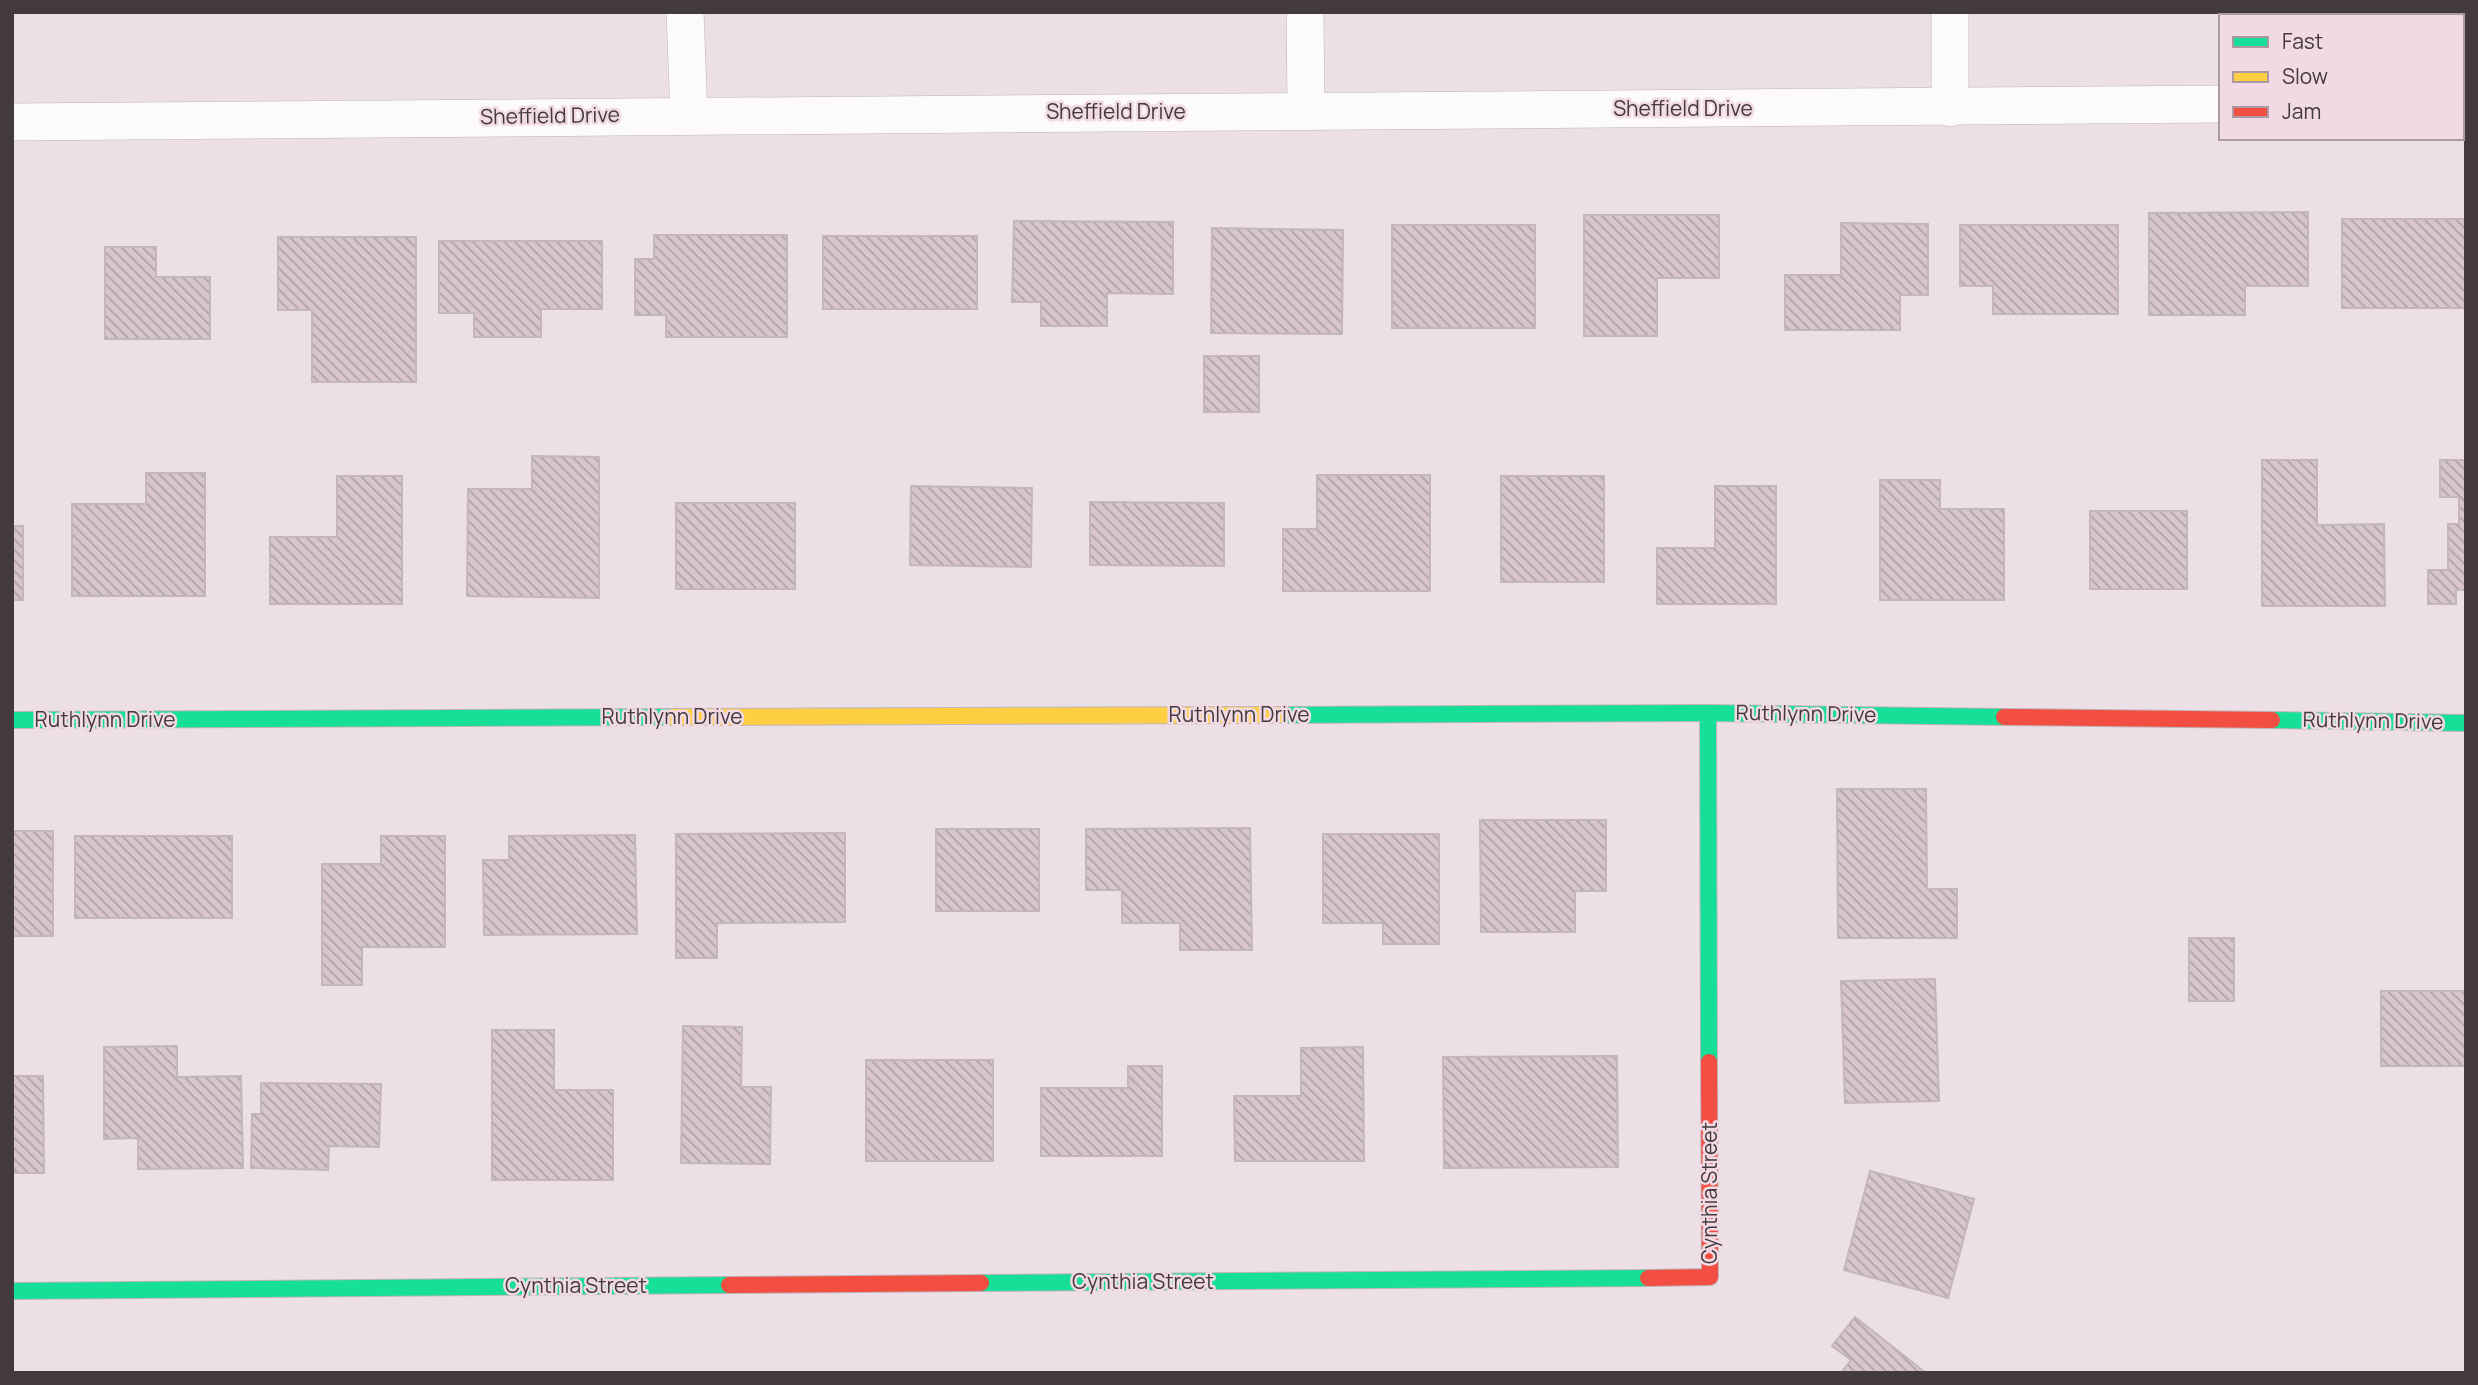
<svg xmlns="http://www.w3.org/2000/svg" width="2478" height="1385" font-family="Manrope,sans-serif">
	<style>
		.building { fill: url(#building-back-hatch); stroke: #c1b7bc; stroke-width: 2 }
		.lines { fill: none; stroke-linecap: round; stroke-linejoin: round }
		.street-casing { stroke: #beb4b8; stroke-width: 38 }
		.fast-casing { stroke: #beb4b8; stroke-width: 18 }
		.slow-casing { stroke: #beb4b8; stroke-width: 18 }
		.jam-casing { stroke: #beb4b8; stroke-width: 18 }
		.street { stroke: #fcfafb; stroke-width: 37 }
		.fast { stroke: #16e098; stroke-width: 16 }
		.slow { stroke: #ffcf43; stroke-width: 16 }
		.jam { stroke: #f24e42; stroke-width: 16 }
		.labels { text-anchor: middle; stroke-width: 5; stroke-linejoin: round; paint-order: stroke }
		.street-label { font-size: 21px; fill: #433a3e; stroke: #f1dae4 }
	</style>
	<defs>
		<pattern id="building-back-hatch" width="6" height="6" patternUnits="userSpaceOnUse" patternTransform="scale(1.75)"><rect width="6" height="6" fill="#d8c5ce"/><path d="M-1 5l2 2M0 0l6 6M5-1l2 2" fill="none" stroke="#b1a1a9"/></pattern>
	</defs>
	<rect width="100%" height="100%" fill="#ecdfe5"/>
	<!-- building -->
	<g class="building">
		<polygon points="2308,212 2308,286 2245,286 2245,315 2149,315 2149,213"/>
		<polygon points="1584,215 1719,215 1719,278 1657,278 1657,336 1584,336"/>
		<rect x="2342" y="219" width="124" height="89"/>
		<polygon points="1014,221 1173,222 1173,294 1107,293 1107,326 1041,326 1041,302 1012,302"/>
		<polygon points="1841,223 1928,224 1928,295 1900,295 1900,330 1785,330 1785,275 1841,275"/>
		<rect x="1392" y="225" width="143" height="103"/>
		<polygon points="1960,225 2118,225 2118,314 1993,314 1993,286 1960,286"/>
		<polygon points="1212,228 1343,230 1342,334 1211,333"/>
		<polygon points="654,235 787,235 787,337 666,337 666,315 635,315 635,259 654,259"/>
		<rect x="823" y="236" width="154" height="73"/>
		<polygon points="278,237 416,237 416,382 312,382 312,310 278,310"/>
		<polygon points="439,241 602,241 602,309 541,309 541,337 474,337 474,313 439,313"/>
		<polygon points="105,247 156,247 156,277 210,277 210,339 105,339"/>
		<rect x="1204" y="356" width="55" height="56"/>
		<polygon points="532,456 599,457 599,598 467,596 468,489 532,489"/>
		<polygon points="2262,460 2317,460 2317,525 2384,524 2385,606 2262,606"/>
		<polygon points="2440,460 2466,460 2466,590 2456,590 2456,604 2428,604 2428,570 2448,570 2448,524 2459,524 2459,497 2440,497"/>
		<polygon points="146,473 205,473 205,596 72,596 72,504 146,504"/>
		<polygon points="1317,475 1430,475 1430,591 1283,591 1283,529 1317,529"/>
		<polygon points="337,476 402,476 402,604 270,604 270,537 337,537"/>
		<rect x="1501" y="476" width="103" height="106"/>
		<polygon points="1880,480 1940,480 1940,509 2004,509 2004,600 1880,600"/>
		<polygon points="911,486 1032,488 1031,567 910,565"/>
		<polygon points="1715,486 1776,486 1776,604 1657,604 1657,548 1715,548"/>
		<polygon points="1090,502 1224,503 1224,566 1090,565"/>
		<rect x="676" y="503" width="119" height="86"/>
		<rect x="2090" y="511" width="97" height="78"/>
		<rect x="12" y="526" width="11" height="74"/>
		<polygon points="1837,789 1926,789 1927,889 1957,889 1957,938 1838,938"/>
		<polygon points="1480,820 1606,820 1606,891 1575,891 1575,932 1481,932"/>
		<polygon points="1250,828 1252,950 1180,950 1180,923 1122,923 1122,890 1086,890 1086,829"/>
		<rect x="936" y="829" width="103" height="82"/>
		<rect x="12" y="831" width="41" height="105"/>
		<polygon points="845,833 845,922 717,923 717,958 676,958 676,834"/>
		<polygon points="1323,834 1439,834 1439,944 1383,944 1383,923 1323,923"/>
		<polygon points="635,835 637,934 484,935 483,860 509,860 509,836"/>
		<rect x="75" y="836" width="157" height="82"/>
		<polygon points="381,836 445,836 445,947 362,947 362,985 322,985 322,864 381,864"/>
		<rect x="2189" y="938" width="45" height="63"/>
		<polygon points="1935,979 1939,1101 1845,1103 1841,981"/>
		<rect x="2381" y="991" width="85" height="75"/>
		<polygon points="683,1026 742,1027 741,1087 771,1087 770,1164 681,1163"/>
		<polygon points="492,1030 554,1030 554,1090 613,1090 613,1180 492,1180"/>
		<polygon points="177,1046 177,1077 241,1076 243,1168 138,1169 138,1138 104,1139 104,1047"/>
		<polygon points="1363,1047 1364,1161 1235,1161 1234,1096 1301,1096 1301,1048"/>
		<polygon points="1617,1056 1618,1167 1444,1168 1443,1057"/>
		<rect x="866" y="1060" width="127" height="101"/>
		<polygon points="1128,1066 1162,1066 1162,1156 1041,1156 1041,1088 1128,1088"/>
		<polygon points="12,1076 43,1076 44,1173 12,1173"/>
		<polygon points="261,1083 381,1084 379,1147 329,1146 328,1170 251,1168 252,1114 261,1114"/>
		<polygon points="1870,1171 1974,1199 1948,1298 1844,1270"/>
		<polygon points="1855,1317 1926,1373 1841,1373 1851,1360 1832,1346"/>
	</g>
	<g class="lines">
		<defs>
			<g id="street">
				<polyline points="685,12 689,115"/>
				<polyline points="1305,12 1306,110"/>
				<polyline points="2462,100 2466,100"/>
				<polyline points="1950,108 1950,12"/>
				<polyline points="12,122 2221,104"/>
			</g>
			<g id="fast">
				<polyline points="1708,713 1709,1062"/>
				<polyline points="1279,715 1708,713 2004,717"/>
				<polyline points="12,720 672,717"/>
				<polyline points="2272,720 2466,723"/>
				<polyline points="981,1283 1648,1278"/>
				<polyline points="12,1291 729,1285"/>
			</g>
			<polyline id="slow" points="672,717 1279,715"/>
			<g id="jam">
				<polyline points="2004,717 2272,720"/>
				<polyline points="1648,1278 1710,1277 1709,1062"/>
				<polyline points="729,1285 981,1283"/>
			</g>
		</defs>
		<!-- street casing -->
		<use href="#street" class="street-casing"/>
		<!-- fast casing -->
		<use href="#fast" class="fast-casing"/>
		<!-- slow casing -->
		<use href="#slow" class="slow-casing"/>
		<!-- jam casing -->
		<use href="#jam" class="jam-casing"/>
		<!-- street -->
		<use href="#street" class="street"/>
		<!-- fast -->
		<use href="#fast" class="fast"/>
		<!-- slow -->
		<use href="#slow" class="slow"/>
		<!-- jam -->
		<use href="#jam" class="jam"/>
	</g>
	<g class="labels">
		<!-- street labels -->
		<g class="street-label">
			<text x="1683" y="116">Sheffield Drive</text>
			<text x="1116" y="119">Sheffield Drive</text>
			<text transform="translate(550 116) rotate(-1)" y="7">Sheffield Drive</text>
			<text transform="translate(1806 714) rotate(1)" y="7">Ruthlynn Drive</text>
			<text x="1239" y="722">Ruthlynn Drive</text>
			<text x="672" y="724">Ruthlynn Drive</text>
			<text x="105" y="727">Ruthlynn Drive</text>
			<text transform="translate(2373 721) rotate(1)" y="7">Ruthlynn Drive</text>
			<text transform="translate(1710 1193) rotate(-90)" y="7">Cynthia Street</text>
			<text x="1143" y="1289">Cynthia Street</text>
			<text x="576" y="1293">Cynthia Street</text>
		</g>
	</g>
	<!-- border -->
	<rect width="2478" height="1385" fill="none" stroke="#433a3e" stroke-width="28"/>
	<!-- legend -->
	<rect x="2219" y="14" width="245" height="126" fill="#f1dae4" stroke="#ab9aa2" stroke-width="2"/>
	<rect x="2233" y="37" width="35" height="10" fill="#16e098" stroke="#ab9aa2" stroke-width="2"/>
	<text x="2282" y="49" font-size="21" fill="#433a3e">Fast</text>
	<rect x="2233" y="72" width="35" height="10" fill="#ffcf43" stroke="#ab9aa2" stroke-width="2"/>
	<text x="2282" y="84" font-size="21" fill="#433a3e">Slow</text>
	<rect x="2233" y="107" width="35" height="10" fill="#f24e42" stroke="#ab9aa2" stroke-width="2"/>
	<text x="2282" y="119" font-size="21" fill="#433a3e">Jam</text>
</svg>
